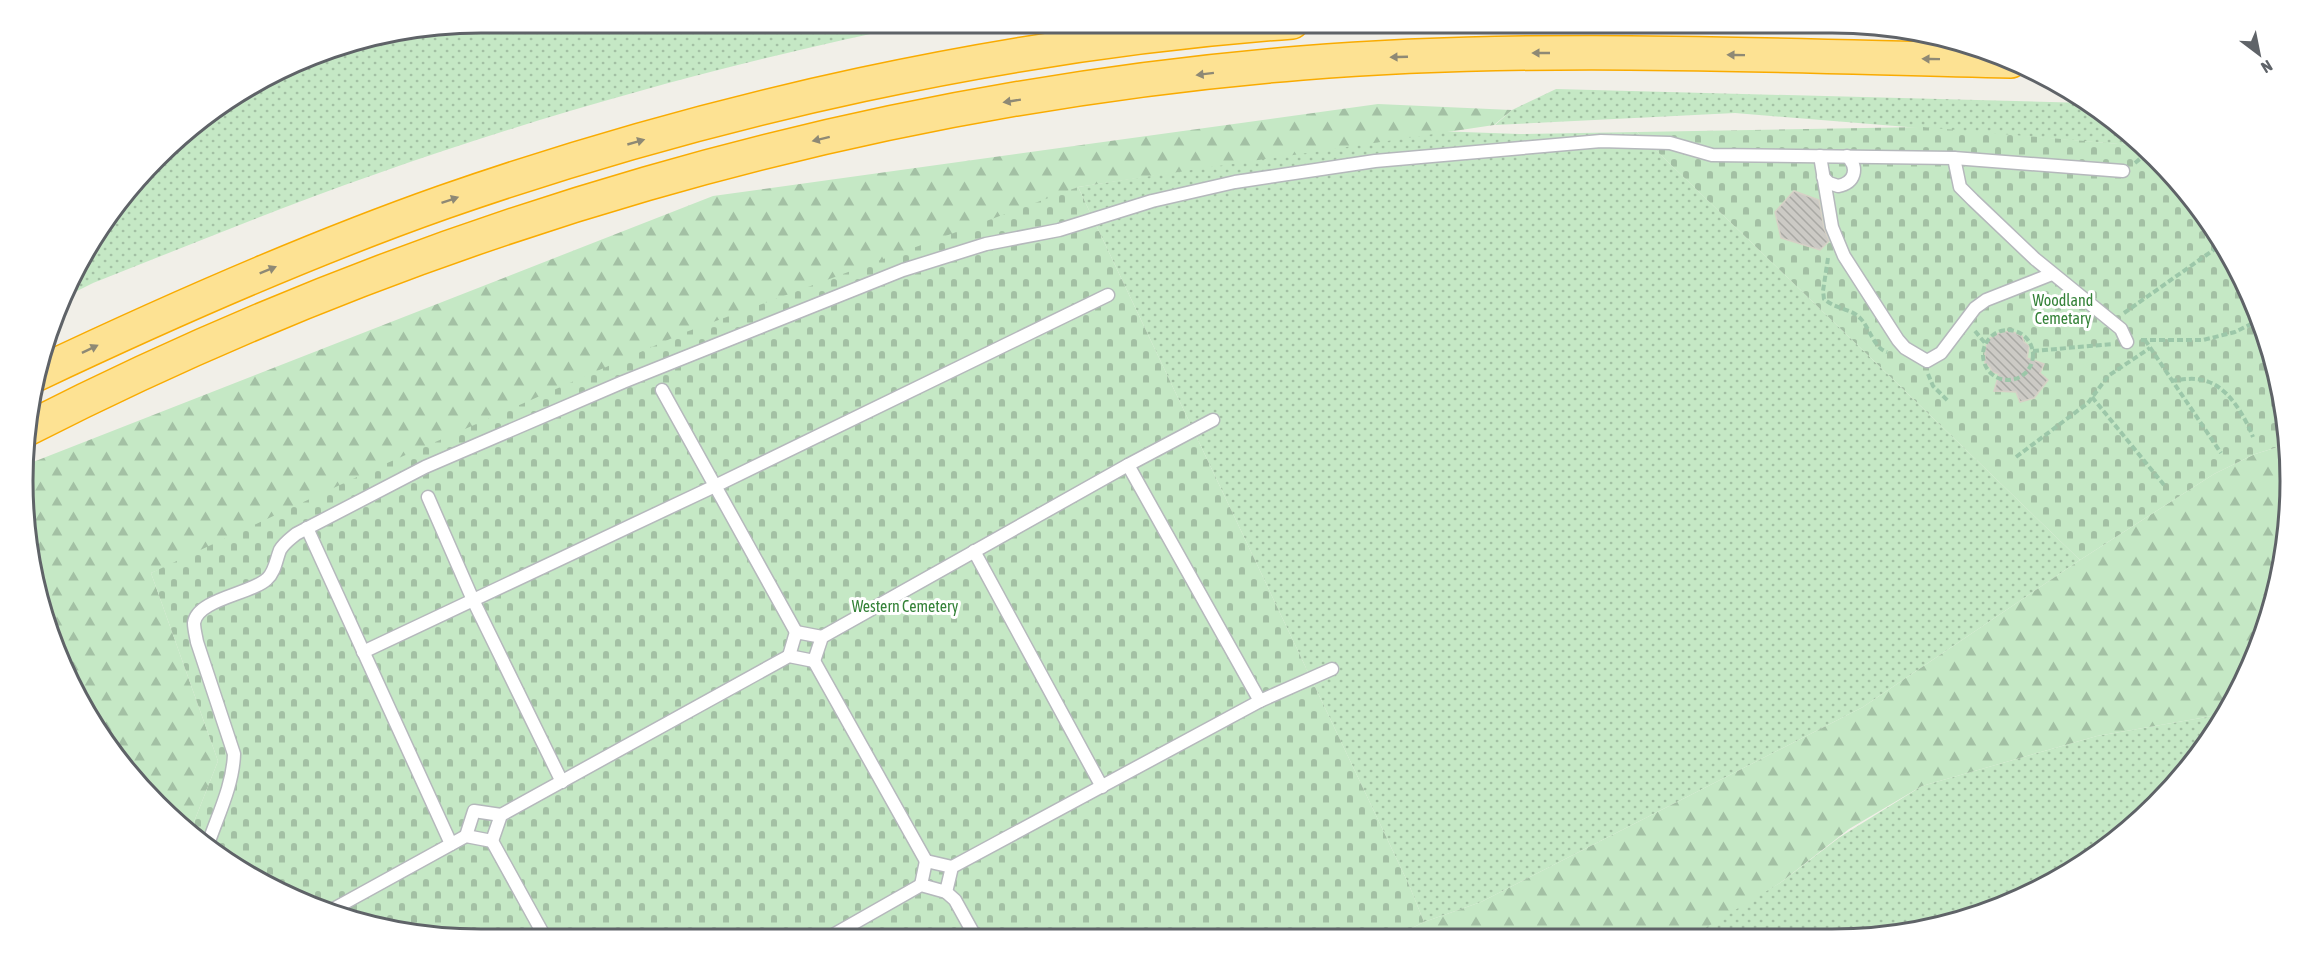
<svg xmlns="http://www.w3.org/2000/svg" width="2313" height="962" font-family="'Asap Condensed',sans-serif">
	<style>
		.grass { fill: url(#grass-dots) }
		.forest { fill: url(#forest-firs) }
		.cemetery { fill: url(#cemetery-stones) }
		.building { fill: url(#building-back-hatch); stroke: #d6d1c6; stroke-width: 1.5 }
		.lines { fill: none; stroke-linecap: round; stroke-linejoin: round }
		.service-casing { stroke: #b5b8bc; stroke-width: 15 }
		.motorway-casing { stroke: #f9ab00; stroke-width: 36 }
		.path { stroke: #9cc7a9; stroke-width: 4; stroke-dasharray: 6 3; stroke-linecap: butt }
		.service { stroke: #fff; stroke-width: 12 }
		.motorway { stroke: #fde293; stroke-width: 33 }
		.oneway { fill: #8e8975 }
		.labels { text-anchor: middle; stroke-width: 6; stroke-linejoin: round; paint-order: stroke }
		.park-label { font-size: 16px; fill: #348238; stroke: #fff }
		.rim { fill: none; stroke: #5f6368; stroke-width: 3 }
	</style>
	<defs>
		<pattern id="grass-dots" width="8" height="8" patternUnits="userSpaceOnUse" patternTransform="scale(1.5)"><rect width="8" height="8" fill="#c5e8c5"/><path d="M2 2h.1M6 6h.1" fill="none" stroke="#a3c0a4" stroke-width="1.8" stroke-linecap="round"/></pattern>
		<pattern id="forest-firs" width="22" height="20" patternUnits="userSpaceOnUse" patternTransform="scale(1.5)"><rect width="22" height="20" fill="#c5e8c5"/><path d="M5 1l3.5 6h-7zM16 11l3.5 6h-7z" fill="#a3c0a4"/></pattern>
		<pattern id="cemetery-stones" width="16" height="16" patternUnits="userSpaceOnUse" patternTransform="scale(1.5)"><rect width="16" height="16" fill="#c5e8c5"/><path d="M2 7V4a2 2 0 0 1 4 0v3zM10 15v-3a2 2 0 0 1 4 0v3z" fill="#a3c0a4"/></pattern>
		<pattern id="building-back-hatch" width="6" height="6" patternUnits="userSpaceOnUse" patternTransform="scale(1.5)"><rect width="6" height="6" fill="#cccac5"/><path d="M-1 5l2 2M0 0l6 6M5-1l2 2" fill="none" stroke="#a9a8a4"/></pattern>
	</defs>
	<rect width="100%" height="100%" fill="#f1efe8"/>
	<!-- grass -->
	<g class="grass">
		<path d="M481,23H922C737,61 554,111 376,174C281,207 187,246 93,283L63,298L84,252L179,136L251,84L333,47Z"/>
		<polygon points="1556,89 2087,103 2134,136 2143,146 1735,113 1495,125 1512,110"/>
		<polygon points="1434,131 1520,134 1637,132 2080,560 1863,707 1481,902 1424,922 1409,885 1078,187"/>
		<polygon points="2224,714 2213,735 2134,826 2034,892 1892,936 1685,936 1780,883 1840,837 1922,786 2097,736"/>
	</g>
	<!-- forest -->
	<g class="forest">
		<polygon points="1378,104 1512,110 1494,125 1078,187 151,573 218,761 190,832 100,735 58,657 31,571 28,464 713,196"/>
		<polygon points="2288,444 2287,541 2266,628 2224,714 2097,736 1922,786 1849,829 1780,883 1692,936 1394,937 1424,922 1481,902 1863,707 2080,560 2214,474 2255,454"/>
	</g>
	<!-- cemetery -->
	<g class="cemetery">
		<polygon points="1922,127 2143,146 2196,202 2243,278 2275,362 2288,444 2255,454 2214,474 2080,560 1637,132"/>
		<polygon points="1078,187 1409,885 1424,922 1394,937 481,939 334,915 202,845 190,832 218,761 151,573 385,464 686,332"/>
	</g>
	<!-- building -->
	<g class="building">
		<polygon points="1794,191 1819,200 1824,228 1829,241 1820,250 1781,238 1775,212"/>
		<polygon points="2011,331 2022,336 2024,342 2029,346 2027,358 2044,364 2040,373 2048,380 2034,398 2020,402 2016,392 1994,391 1999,374 1992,372 1990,367 1985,363 1985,350 1989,339 1999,333"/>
	</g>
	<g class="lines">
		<defs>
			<g id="service">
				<polyline points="1820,156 1832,227 1844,256 1898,340 1905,348 1927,361 1941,353 1975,308 1986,300 2052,274"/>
				<polyline points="1954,158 1960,187 1973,200 2035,259 2121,329 2127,342"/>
				<path d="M1823,177L1829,183L1838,186C1855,183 1859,168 1847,156"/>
				<polyline points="662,390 796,632"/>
				<polyline points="1128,465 1260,701"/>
				<polyline points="428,497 473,600 562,782"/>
				<polyline points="307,528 451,844"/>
				<polyline points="974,551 1102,787"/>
				<polyline points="363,652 715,486 1108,295"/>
				<polyline points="789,656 796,632 822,637"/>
				<polyline points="814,661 926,861"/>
				<polyline points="466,836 474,811 501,815"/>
				<polyline points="492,841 546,939"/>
				<path d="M207,847C217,817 233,786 234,754L197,642C196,636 194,629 194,623C197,599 251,594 267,579C275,572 276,560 280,550C284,543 290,539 296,534L425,467L623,382L903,270L986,244L1059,230L1152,201L1235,182L1375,161L1601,141L1670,143L1712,155L1954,158L2123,171"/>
				<polyline points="921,885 926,861 952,867"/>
				<polyline points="946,892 955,900 976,938"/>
				<polyline points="328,912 466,836 492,841 501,815 789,656 814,661 822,637 1128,465 1213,420"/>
				<polyline points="826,939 921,885 946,892 952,867 1260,701 1332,669"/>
			</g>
			<g id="motorway">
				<path d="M37,374C170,311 305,251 444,202C714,108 1006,43 1292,22"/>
				<path d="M27,429C423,227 858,99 1302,63C1538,44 1775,56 2011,61"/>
			</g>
		</defs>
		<!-- service casing -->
		<use href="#service" class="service-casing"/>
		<!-- motorway casing -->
		<use href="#motorway" class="motorway-casing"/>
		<!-- path -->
		<g class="path">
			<polyline points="2135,163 2141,158 2156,160"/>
			<path d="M1828,258L1823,291L1824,299C1835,309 1853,309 1861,319C1870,329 1874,348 1887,352"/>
			<polyline points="2124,313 2222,244"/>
			<circle cx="2008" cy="355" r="25"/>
			<polyline points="1975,331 1985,343"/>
			<polyline points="2141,340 2203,340 2235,332 2259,320"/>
			<polyline points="2145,340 2221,453"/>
			<polyline points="2033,351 2113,344"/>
			<polyline points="1928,374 1933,386 1949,402"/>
			<path d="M2171,381C2183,379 2198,377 2209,382C2230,390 2245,417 2253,437"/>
			<polyline points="2092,397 2164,485"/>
			<polyline points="2016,457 2088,403 2108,376 2150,348"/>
		</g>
		<!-- service -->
		<use href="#service" class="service"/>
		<!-- motorway -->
		<use href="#motorway" class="motorway"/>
	</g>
	<!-- one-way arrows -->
	<defs><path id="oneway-solid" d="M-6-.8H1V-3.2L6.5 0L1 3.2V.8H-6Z" transform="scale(1.5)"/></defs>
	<g class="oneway">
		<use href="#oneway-solid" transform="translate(1541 53) rotate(180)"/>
		<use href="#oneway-solid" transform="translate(1736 55) rotate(-179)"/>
		<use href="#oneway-solid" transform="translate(1399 57) rotate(178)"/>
		<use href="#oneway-solid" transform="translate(1931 59) rotate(-179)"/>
		<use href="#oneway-solid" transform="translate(1205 74) rotate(173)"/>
		<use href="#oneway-solid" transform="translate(1012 101) rotate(171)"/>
		<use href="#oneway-solid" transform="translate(821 139) rotate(166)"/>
		<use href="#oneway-solid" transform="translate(636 142) rotate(-16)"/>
		<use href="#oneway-solid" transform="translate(450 200) rotate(-19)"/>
		<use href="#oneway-solid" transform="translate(268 270) rotate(-22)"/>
		<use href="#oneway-solid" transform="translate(90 349) rotate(-26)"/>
	</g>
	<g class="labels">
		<!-- park labels -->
		<g class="park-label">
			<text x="2063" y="306">Woodland<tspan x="2063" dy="18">Cemetary</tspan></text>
			<text x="905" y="612">Western Cemetery</text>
		</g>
	</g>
	<!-- crop -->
	<path d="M0 0H2313V962H0ZM481 33H1832A448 448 0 0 1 2280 481V481A448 448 0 0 1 1832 929H481A448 448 0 0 1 33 481V481A448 448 0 0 1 481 33Z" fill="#fff" fill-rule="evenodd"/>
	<path class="rim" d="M481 33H1832A448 448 0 0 1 2280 481V481A448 448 0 0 1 1832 929H481A448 448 0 0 1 33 481V481A448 448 0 0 1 481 33Z"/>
	<!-- north arrow -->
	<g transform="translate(2259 54) rotate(148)" stroke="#ffffff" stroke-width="4.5" paint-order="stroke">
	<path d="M0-4.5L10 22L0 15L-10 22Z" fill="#5f6368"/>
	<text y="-9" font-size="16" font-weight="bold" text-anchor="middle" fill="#5f6368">N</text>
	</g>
</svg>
